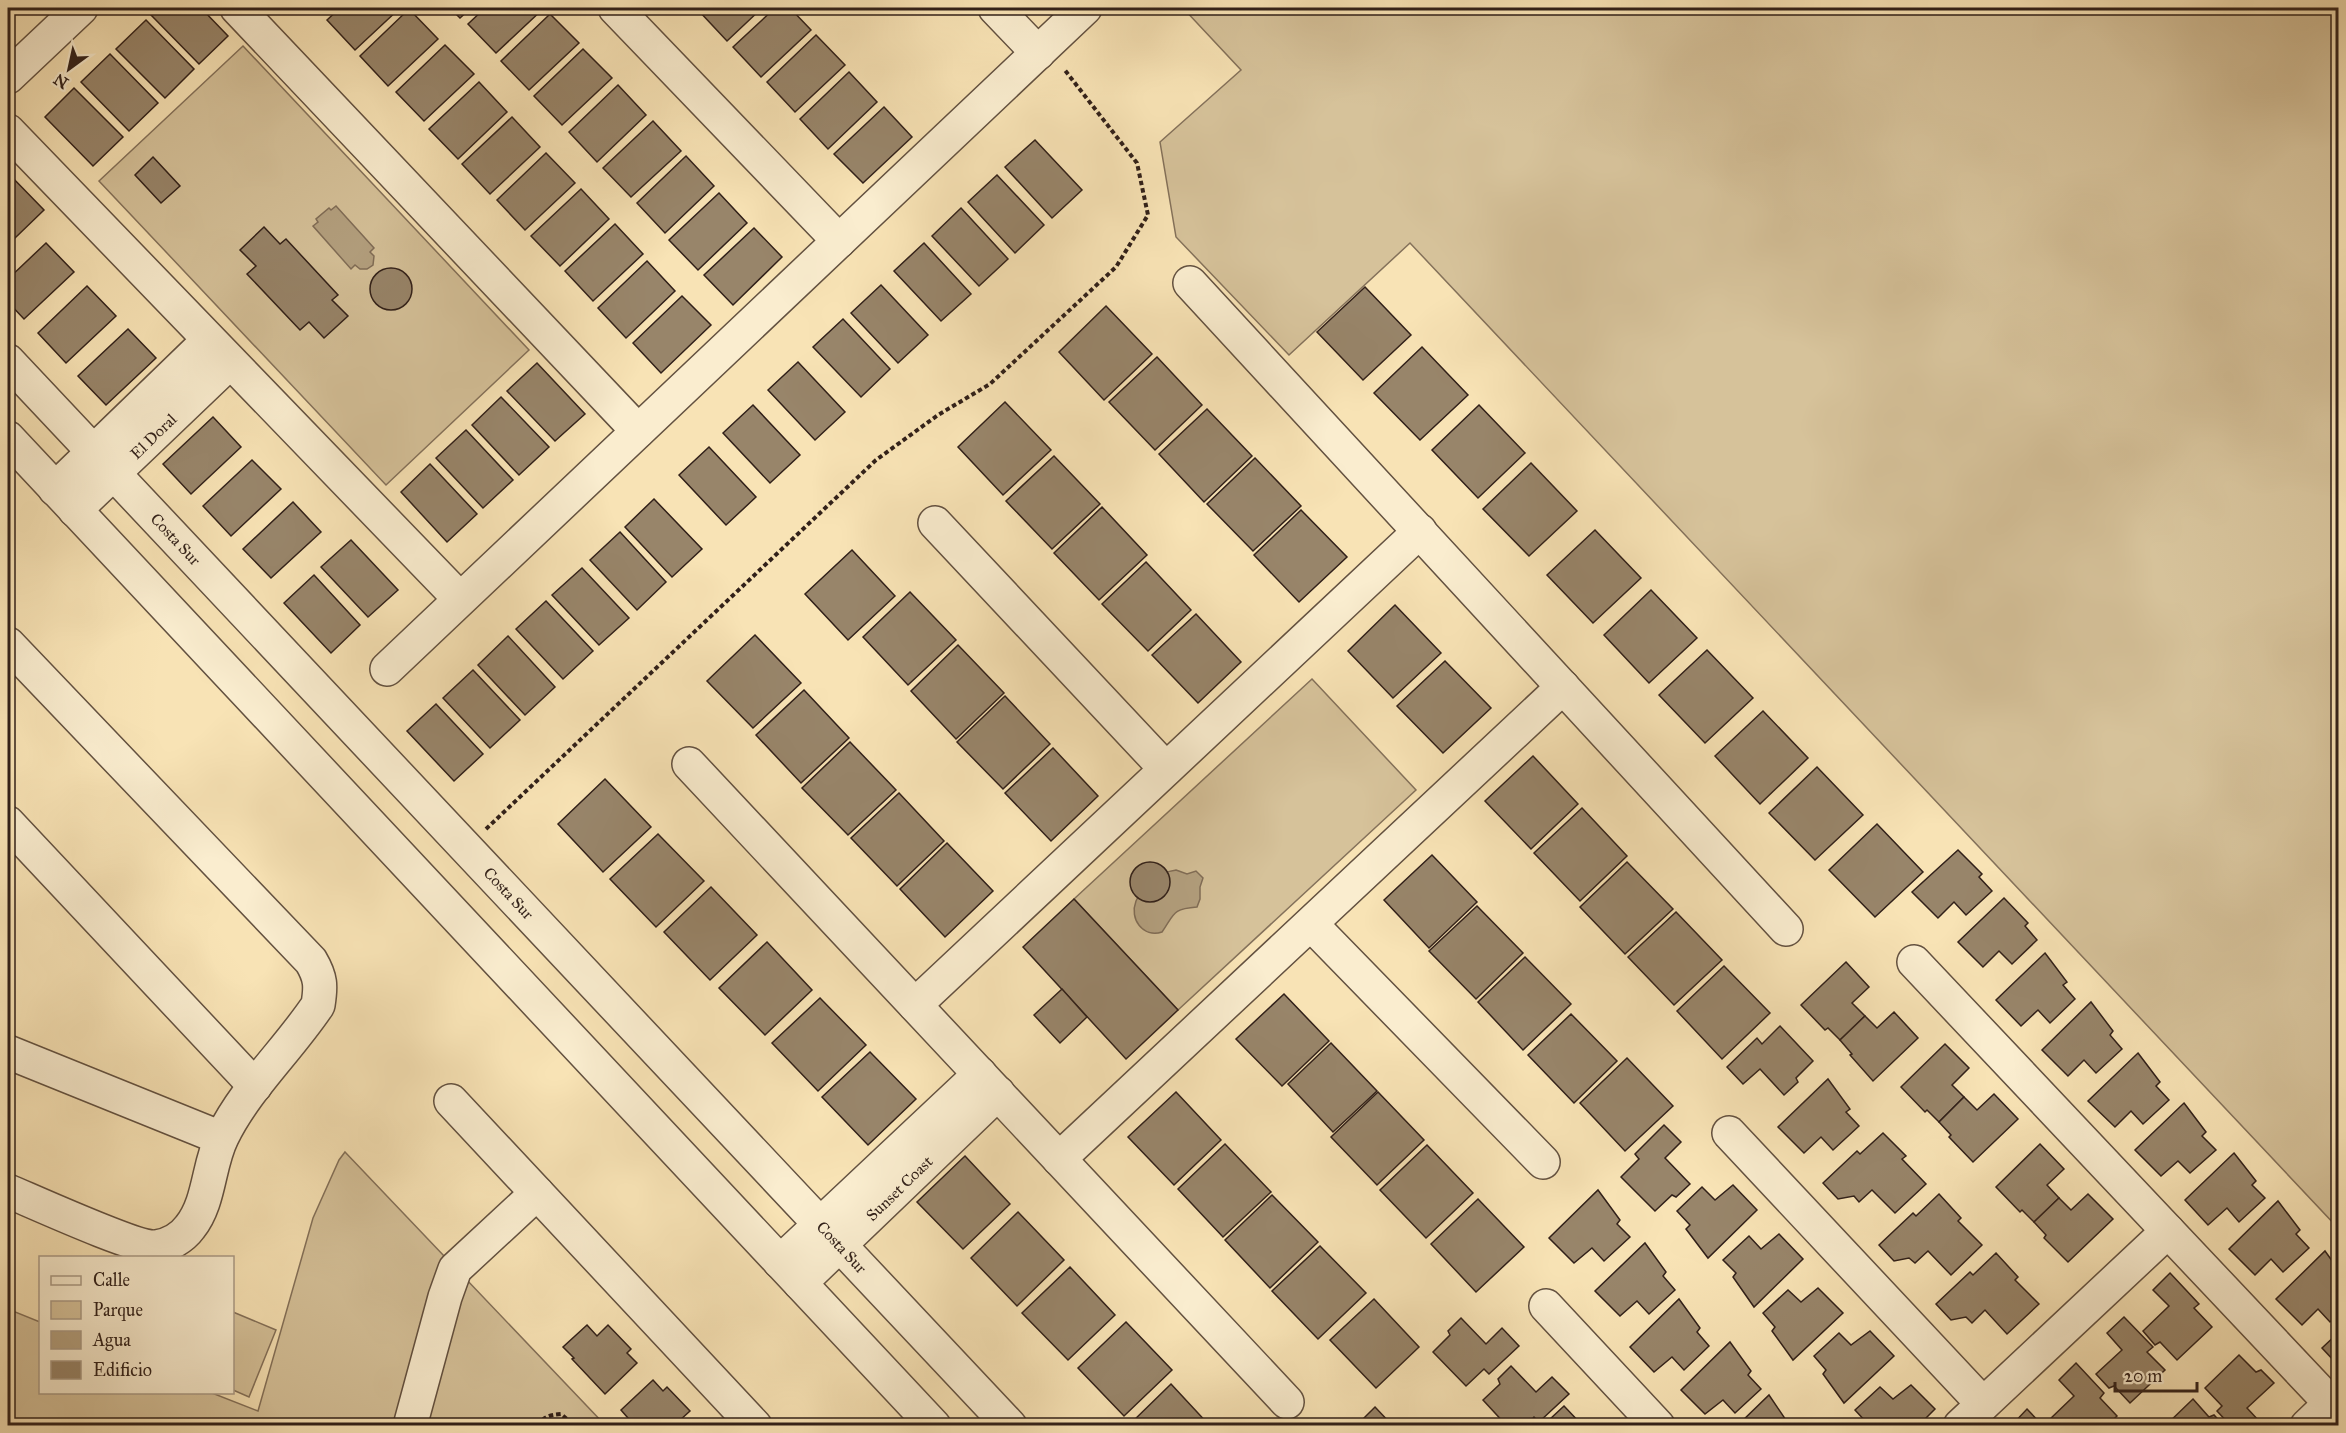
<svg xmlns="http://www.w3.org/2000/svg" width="2346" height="1433" font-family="'IM FELL Great Primer',serif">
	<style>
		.green { fill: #d6c29a; stroke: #84715a; stroke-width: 1.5 }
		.water { fill: #b4a180; stroke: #806d57; stroke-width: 1.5 }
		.building { fill: #98856a; stroke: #312019; stroke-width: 1.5 }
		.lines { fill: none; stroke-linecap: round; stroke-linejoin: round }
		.minor-casing { stroke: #635140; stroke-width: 36 }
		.tertiary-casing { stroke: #635140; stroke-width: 36 }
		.path { stroke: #312019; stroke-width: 4; stroke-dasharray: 4.5 3; stroke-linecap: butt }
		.minor { stroke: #faedcf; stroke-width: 33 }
		.tertiary { stroke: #faedcf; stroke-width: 33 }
		.labels { text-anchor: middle; stroke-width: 6; stroke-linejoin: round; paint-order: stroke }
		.street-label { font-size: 16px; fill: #312019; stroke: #faedcf }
	</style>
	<rect width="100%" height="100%" fill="#f8e3b5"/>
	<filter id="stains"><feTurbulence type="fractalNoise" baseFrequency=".00333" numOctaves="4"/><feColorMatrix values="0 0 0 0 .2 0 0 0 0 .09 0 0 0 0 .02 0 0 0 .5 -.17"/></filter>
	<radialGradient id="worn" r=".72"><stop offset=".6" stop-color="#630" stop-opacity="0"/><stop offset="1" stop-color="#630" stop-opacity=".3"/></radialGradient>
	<!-- green -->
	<g class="green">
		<polygon points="1183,8 2338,8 2338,1228 1410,243 1289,355 1176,237 1160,142 1241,70"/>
		<polygon points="243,46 529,350 386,485 99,181"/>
		<polygon points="1312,679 1416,790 1178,1010 1074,899"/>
		<polygon points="345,1152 605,1425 8,1425 8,1309 40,1322 40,1392 212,1393 258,1411 313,1218 339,1160"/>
		<polygon points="233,1312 276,1330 249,1397 233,1390"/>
	</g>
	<!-- water -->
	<g class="water">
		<polygon points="336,206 374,248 370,252 374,256 373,265 367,269 360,269 355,265 351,269 313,226 318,222 316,219 329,208 331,210"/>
		<path d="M1176,870L1187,874L1196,871L1203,878L1200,887V899L1197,907C1172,909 1175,913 1162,932C1143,938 1129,919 1136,901C1140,892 1150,881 1158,876C1163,872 1170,871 1176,870Z"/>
	</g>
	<!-- building -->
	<g class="building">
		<polygon points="158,8 201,8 228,36 199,64 151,15"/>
		<polygon points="340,8 400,8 355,50 327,20"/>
		<polygon points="450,8 471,8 460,18"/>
		<polygon points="485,8 544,8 496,53 468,24"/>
		<polygon points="703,8 762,8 727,41 699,11"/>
		<polygon points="775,8 790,8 811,30 761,77 733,47"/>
		<polygon points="409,9 438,39 388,86 360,56"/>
		<polygon points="550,14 579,43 529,90 501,61"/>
		<polygon points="146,20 194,69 165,98 116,49"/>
		<polygon points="816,35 845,65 795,112 767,82"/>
		<polygon points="445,45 474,74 424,121 396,92"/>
		<polygon points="583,49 612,78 562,125 534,96"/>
		<polygon points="110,54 158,103 129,131 81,82"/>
		<polygon points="849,72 877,102 828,149 800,119"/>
		<polygon points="479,82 507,112 458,159 429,129"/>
		<polygon points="618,85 646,115 597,162 569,132"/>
		<polygon points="74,88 123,137 93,166 45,117"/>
		<polygon points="884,107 912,137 863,183 834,154"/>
		<polygon points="512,117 540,147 490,194 462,164"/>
		<polygon points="653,121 681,151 631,197 603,168"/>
		<polygon points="1035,140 1082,190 1052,218 1005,167"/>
		<polygon points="546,153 575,183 525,230 497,200"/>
		<polygon points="686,156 714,186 665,233 637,203"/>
		<polygon points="153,157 180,186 161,203 135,175"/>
		<polygon points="8,173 44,210 15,238 8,231"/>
		<polygon points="997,175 1044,225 1015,253 968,202"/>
		<polygon points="581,189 609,219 560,266 531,236"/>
		<polygon points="719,193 747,223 698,270 669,240"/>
		<polygon points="961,208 1008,259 979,286 932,236"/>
		<polygon points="615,224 643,254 593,301 565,271"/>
		<polygon points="264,227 280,244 286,239 338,295 332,300 348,316 324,338 309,322 300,330 247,274 256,266 240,250"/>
		<polygon points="754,228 782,257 733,305 704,275"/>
		<polygon points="46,243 74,272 24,319 8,302 8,279"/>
		<polygon points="924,243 971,294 941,321 894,271"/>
		<polygon points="647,261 675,291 626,338 598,308"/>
		<circle cx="391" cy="289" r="21"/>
		<polygon points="881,285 928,335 898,363 851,313"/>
		<polygon points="87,286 116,316 66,363 38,333"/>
		<polygon points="1365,287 1411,335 1363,380 1317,332"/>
		<polygon points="682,296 711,325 661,373 633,343"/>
		<polygon points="1106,306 1152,354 1104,400 1059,352"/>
		<polygon points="843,319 890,369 861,397 813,347"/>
		<polygon points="128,329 156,358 106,405 78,376"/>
		<polygon points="1422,347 1468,395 1420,440 1374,393"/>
		<polygon points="1157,357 1202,405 1155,450 1109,402"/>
		<polygon points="798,362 845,412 815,440 768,390"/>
		<polygon points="537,363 585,414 555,441 507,391"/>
		<polygon points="501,397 549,447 519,475 472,425"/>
		<polygon points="1005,402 1051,450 1003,495 958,447"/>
		<polygon points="753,405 800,455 770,483 723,433"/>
		<polygon points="1479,405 1525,453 1478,498 1432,450"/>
		<polygon points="1207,409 1252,456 1204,502 1159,454"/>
		<polygon points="213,417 241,447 191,494 163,464"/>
		<polygon points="466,430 513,480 483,508 436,458"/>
		<polygon points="709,447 756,497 726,525 679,475"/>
		<polygon points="1054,456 1100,504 1052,549 1006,501"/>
		<polygon points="1255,458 1301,506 1253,551 1207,504"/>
		<polygon points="252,460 281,489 231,536 203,506"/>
		<polygon points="1531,463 1577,511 1529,556 1483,509"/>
		<polygon points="430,464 477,514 447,542 401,492"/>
		<polygon points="654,499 702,549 672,577 625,527"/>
		<polygon points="293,502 321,532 271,578 243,549"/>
		<polygon points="1102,507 1147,555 1099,600 1054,553"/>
		<polygon points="1301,510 1347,557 1299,602 1254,555"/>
		<polygon points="1595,530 1641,578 1593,623 1547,575"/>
		<polygon points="620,532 666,582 637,610 590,560"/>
		<polygon points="351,540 398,590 368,617 321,567"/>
		<polygon points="852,550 895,596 848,640 805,594"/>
		<polygon points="1146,562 1191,610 1148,651 1102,604"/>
		<polygon points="582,568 629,618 599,645 552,595"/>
		<polygon points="314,575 360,625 331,653 284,603"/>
		<polygon points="1651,590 1697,638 1649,683 1604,635"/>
		<polygon points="910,592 956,640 908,685 863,637"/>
		<polygon points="546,601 593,651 563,679 516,629"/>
		<polygon points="1395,605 1441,653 1393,698 1348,651"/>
		<polygon points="1196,614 1241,662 1198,703 1152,655"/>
		<polygon points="755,635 801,683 753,728 707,681"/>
		<polygon points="508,636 555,687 525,715 478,665"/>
		<polygon points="958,645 1004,693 956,739 911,691"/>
		<polygon points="1707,650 1753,698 1705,743 1659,695"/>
		<polygon points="1445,661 1491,708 1443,753 1397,706"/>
		<polygon points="473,670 520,720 490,748 443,698"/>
		<polygon points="804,690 849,738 801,783 756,735"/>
		<polygon points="1005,696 1050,744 1003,789 957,742"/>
		<polygon points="436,704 483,754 454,781 407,731"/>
		<polygon points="1763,711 1808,758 1760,804 1715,756"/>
		<polygon points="850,742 896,790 848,835 802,788"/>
		<polygon points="1053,748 1098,796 1051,841 1005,793"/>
		<polygon points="1533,756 1578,804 1531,849 1485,801"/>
		<polygon points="1817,767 1863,815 1815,860 1769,813"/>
		<polygon points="605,779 651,827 603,872 558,824"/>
		<polygon points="899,793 944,841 897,886 851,838"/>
		<polygon points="1582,808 1627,856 1580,901 1534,853"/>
		<polygon points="1877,824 1923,872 1875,917 1829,870"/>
		<polygon points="658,834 704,881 656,927 610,879"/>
		<polygon points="947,843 993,891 945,937 900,889"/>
		<polygon points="1958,850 1982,874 1979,877 1992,891 1966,915 1954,902 1938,918 1912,892"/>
		<polygon points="1432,855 1477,902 1429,948 1384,900"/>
		<polygon points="1627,862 1673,909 1625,954 1580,907"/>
		<circle cx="1150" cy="882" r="20"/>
		<polygon points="711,887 757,935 710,980 664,932"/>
		<polygon points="2004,898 2028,923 2025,926 2037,940 2012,964 1999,951 1983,967 1958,942"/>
		<polygon points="1074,899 1178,1010 1126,1059 1023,947"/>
		<polygon points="1477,906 1523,953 1476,999 1429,951"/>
		<polygon points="1676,912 1722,960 1674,1005 1628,957"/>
		<polygon points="767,942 812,990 765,1035 719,988"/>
		<polygon points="2045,953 2067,982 2063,985 2075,999 2050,1023 2038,1010 2021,1026 1996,1000"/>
		<polygon points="1525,957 1571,1004 1523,1050 1478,1002"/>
		<polygon points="1846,962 1869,987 1852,1003 1865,1016 1840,1040 1828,1028 1825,1030 1801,1005"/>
		<polygon points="1724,966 1770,1013 1722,1059 1677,1011"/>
		<polygon points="1062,989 1087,1017 1060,1043 1034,1015"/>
		<polygon points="1284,994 1329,1041 1282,1086 1236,1039"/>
		<polygon points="820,998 866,1045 818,1091 772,1043"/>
		<polygon points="2091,1002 2113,1031 2110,1035 2122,1049 2096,1073 2084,1060 2068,1076 2042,1050"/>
		<polygon points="1894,1012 1918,1038 1873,1081 1850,1055 1852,1054 1840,1040 1865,1016 1877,1028"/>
		<polygon points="1571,1014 1617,1061 1574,1103 1528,1055"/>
		<polygon points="1780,1026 1813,1061 1796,1078 1798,1082 1784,1095 1760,1069 1743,1084 1727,1067 1757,1038 1762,1044"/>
		<polygon points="1331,1043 1377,1091 1333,1132 1288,1084"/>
		<polygon points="1945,1044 1969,1068 1952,1085 1964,1097 1939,1122 1927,1110 1925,1112 1901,1087"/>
		<polygon points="870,1052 916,1099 868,1145 822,1097"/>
		<polygon points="2138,1053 2160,1082 2156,1086 2169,1100 2143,1124 2131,1111 2115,1127 2088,1101"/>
		<polygon points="1627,1058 1673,1106 1625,1151 1580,1103"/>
		<polygon points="1828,1079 1850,1109 1846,1112 1859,1126 1833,1150 1821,1137 1804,1153 1778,1127"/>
		<polygon points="1176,1092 1221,1140 1174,1185 1128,1137"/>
		<polygon points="1378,1092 1424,1140 1377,1185 1331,1137"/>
		<polygon points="1994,1094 2018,1119 1973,1162 1949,1137 1951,1135 1939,1122 1964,1097 1977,1110"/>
		<polygon points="2184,1103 2206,1132 2202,1136 2216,1150 2190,1173 2178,1161 2161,1176 2135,1150"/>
		<polygon points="1664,1125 1681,1142 1665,1158 1690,1184 1676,1197 1672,1195 1655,1211 1621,1177 1639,1159 1635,1154"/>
		<polygon points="1883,1133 1906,1156 1902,1159 1926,1184 1895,1213 1872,1190 1859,1202 1854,1196 1838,1199 1823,1183 1857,1151 1860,1154"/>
		<polygon points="1225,1144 1271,1192 1223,1237 1178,1189"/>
		<polygon points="2040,1144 2064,1169 2047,1185 2059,1198 2034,1222 2022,1210 2020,1212 1996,1187"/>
		<polygon points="1427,1145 1473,1193 1426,1238 1380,1190"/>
		<polygon points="2234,1153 2256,1181 2252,1185 2265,1198 2239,1222 2227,1208 2208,1225 2185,1200"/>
		<polygon points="965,1156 1010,1204 963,1249 917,1202"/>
		<polygon points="1733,1185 1757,1210 1708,1258 1686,1229 1690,1225 1677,1211 1702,1187 1715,1200"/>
		<polygon points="1598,1190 1620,1220 1617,1224 1630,1237 1604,1261 1592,1248 1574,1263 1549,1238"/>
		<polygon points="1939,1194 1961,1218 1958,1221 1982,1245 1951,1275 1928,1251 1915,1263 1909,1258 1894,1261 1879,1245 1913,1213 1916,1216"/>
		<polygon points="2088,1194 2113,1219 2068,1262 2044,1238 2046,1235 2034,1222 2059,1198 2071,1210"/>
		<polygon points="1272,1195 1318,1242 1270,1288 1225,1240"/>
		<polygon points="1478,1199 1524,1247 1476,1292 1431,1244"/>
		<polygon points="2278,1201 2300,1230 2296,1234 2309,1248 2283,1272 2271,1259 2255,1275 2229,1249"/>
		<polygon points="1018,1212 1064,1260 1017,1306 971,1258"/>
		<polygon points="1779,1234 1803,1259 1754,1307 1733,1277 1736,1273 1723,1260 1749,1236 1761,1249"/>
		<polygon points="1645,1243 1666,1272 1663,1276 1675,1290 1649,1314 1637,1301 1620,1316 1595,1291"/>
		<polygon points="1320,1246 1366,1293 1318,1339 1272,1291"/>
		<polygon points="2325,1251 2338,1269 2338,1314 2330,1322 2318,1309 2302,1325 2276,1299"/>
		<polygon points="1996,1253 2018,1277 2015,1280 2039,1304 2007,1334 1985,1310 1972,1323 1966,1317 1951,1320 1936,1304 1970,1272 1973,1275"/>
		<polygon points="1070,1267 1115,1315 1068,1360 1022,1313"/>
		<polygon points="2170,1273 2199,1304 2194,1308 2212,1327 2177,1360 2160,1342 2155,1345 2143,1331 2169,1306 2153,1290"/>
		<polygon points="1818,1288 1843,1313 1793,1360 1772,1331 1775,1327 1763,1313 1788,1290 1801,1302"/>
		<polygon points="1374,1299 1419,1347 1376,1388 1330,1340"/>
		<polygon points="1679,1299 1700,1328 1697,1332 1709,1346 1684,1370 1672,1357 1654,1372 1630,1347"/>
		<polygon points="2124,1317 2153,1347 2147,1352 2165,1370 2130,1403 2114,1386 2109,1388 2096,1374 2122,1350 2107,1333"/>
		<polygon points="1461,1318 1486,1344 1502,1328 1519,1346 1489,1374 1484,1369 1466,1386 1433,1352 1450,1335 1448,1331"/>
		<polygon points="1126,1322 1172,1370 1124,1416 1078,1368"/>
		<polygon points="587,1325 597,1336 608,1325 631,1349 627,1353 637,1363 605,1394 572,1359 574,1358 563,1347"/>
		<polygon points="1870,1331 1894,1356 1844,1403 1823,1374 1826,1370 1814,1356 1839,1333 1851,1345"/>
		<polygon points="2338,1333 2338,1365 2322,1348"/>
		<polygon points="1730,1342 1751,1371 1748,1375 1761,1389 1735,1413 1723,1400 1705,1414 1681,1390"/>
		<polygon points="2239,1355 2256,1372 2261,1370 2274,1383 2247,1408 2261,1423 2259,1426 2231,1426 2217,1411 2222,1406 2205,1388"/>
		<polygon points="2076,1363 2104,1393 2100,1398 2117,1416 2107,1426 2053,1426 2048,1421 2074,1396 2059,1380"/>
		<polygon points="1511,1366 1536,1392 1552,1377 1569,1394 1539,1422 1534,1417 1526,1426 1507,1426 1483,1400 1500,1384 1498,1379"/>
		<polygon points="653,1380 663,1391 667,1387 690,1411 679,1421 683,1426 635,1426 621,1410"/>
		<polygon points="1171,1384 1210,1426 1128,1426"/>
		<polygon points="1911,1385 1935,1409 1918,1426 1866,1426 1868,1424 1855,1410 1880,1387 1893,1399"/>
		<polygon points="1769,1395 1790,1426 1737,1426"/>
		<polygon points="2193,1399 2209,1417 2214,1415 2224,1426 2165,1426"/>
		<polygon points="1564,1406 1583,1426 1551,1426 1553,1424 1549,1420"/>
		<polygon points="1375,1407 1393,1426 1346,1426 1352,1419 1357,1425"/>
		<polygon points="2027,1409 2043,1426 2011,1426"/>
	</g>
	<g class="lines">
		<defs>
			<g id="minor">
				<polyline points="237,8 638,431"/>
				<polyline points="615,8 839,241"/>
				<polyline points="995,8 1038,53"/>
				<polyline points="8,77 81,8"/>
				<polyline points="8,131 460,599"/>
				<polyline points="1190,283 1786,929"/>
				<polyline points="55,489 209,340"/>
				<polyline points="75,510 230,362"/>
				<polyline points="935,523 1166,769"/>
				<path d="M8,644L311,961C321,978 321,986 318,1005C288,1050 246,1088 222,1137C208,1165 210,1202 190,1227C182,1238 169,1245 156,1247C137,1249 32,1201 8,1191"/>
				<polyline points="387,669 1085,8"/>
				<polyline points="689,764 1287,1402"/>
				<polyline points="8,823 255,1086"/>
				<polyline points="1311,924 1543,1162"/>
				<polyline points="1914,962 2338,1411"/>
				<polyline points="915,1005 1420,531"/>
				<polyline points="8,1052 221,1138"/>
				<polyline points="451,1101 755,1426"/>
				<polyline points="1729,1133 1983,1404"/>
				<polyline points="1059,1159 1563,687"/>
				<polyline points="780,1262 980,1074"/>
				<polyline points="800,1283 998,1093"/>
				<polyline points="1546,1306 1658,1426"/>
				<polyline points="410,1426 445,1297 455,1269 537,1193"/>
				<polyline points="1960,1426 2168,1231"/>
				<polyline points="2307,1426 2331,1403"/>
			</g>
			<g id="tertiary">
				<polyline points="8,361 1010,1426"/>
				<polyline points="8,438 934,1426"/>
			</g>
		</defs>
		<!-- minor casing -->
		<use href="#minor" class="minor-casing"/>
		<!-- tertiary casing -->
		<use href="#tertiary" class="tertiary-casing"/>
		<!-- path -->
		<g class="path">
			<polyline points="486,829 876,460 938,415 990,384 1116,267 1148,215 1137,163 1064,69"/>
			<path d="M538,1426C544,1416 550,1415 561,1414L575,1426"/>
		</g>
		<!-- minor -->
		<use href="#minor" class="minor"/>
		<!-- tertiary -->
		<use href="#tertiary" class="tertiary"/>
	</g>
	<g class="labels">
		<!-- street labels -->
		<g class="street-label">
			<text transform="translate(153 436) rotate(-44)" y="6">El Doral</text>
			<text transform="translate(176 539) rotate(47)" y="6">Costa Sur</text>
			<text transform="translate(509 893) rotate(47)" y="6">Costa Sur</text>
			<text transform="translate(899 1188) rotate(-44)" y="6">Sunset Coast</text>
			<text transform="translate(842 1247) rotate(47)" y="6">Costa Sur</text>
		</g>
	</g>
	<!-- margin -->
	<rect width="2346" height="1433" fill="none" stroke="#f8e3b5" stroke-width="30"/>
	<rect x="9" y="9" width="2328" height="1415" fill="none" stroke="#312019" stroke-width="3"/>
	<rect x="15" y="15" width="2316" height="1403" fill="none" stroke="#312019" stroke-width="1.5"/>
	<!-- legend -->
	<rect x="39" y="1256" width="195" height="138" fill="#faedcf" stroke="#aa9b86" stroke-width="1.5"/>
	<rect x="51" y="1276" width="30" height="9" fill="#faedcf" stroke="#aa9b86" stroke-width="1.5"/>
	<text x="93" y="1286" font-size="18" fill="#312019">Calle</text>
	<rect x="51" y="1301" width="30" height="18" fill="#d6c29a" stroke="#aa9b86" stroke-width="1.5"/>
	<text x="93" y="1316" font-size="18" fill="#312019">Parque</text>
	<rect x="51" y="1331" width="30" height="18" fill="#b4a180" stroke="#aa9b86" stroke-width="1.5"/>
	<text x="93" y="1346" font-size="18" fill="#312019">Agua</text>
	<rect x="51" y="1361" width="30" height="18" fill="#98856a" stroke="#aa9b86" stroke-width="1.5"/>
	<text x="93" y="1376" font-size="18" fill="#312019">Edificio</text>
	<!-- north arrow -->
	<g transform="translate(69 69) rotate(213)" stroke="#faedcf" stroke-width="4.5" paint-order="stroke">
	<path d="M0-4.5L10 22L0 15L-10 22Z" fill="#312019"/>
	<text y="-9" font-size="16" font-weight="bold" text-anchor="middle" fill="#312019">N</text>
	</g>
	<!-- scale -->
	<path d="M2115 1382v9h82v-9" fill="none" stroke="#312019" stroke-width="3"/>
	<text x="2124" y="1382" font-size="18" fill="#312019" stroke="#faedcf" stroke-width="4.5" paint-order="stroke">20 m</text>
	<rect width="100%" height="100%" filter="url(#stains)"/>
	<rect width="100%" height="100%" fill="url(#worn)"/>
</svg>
